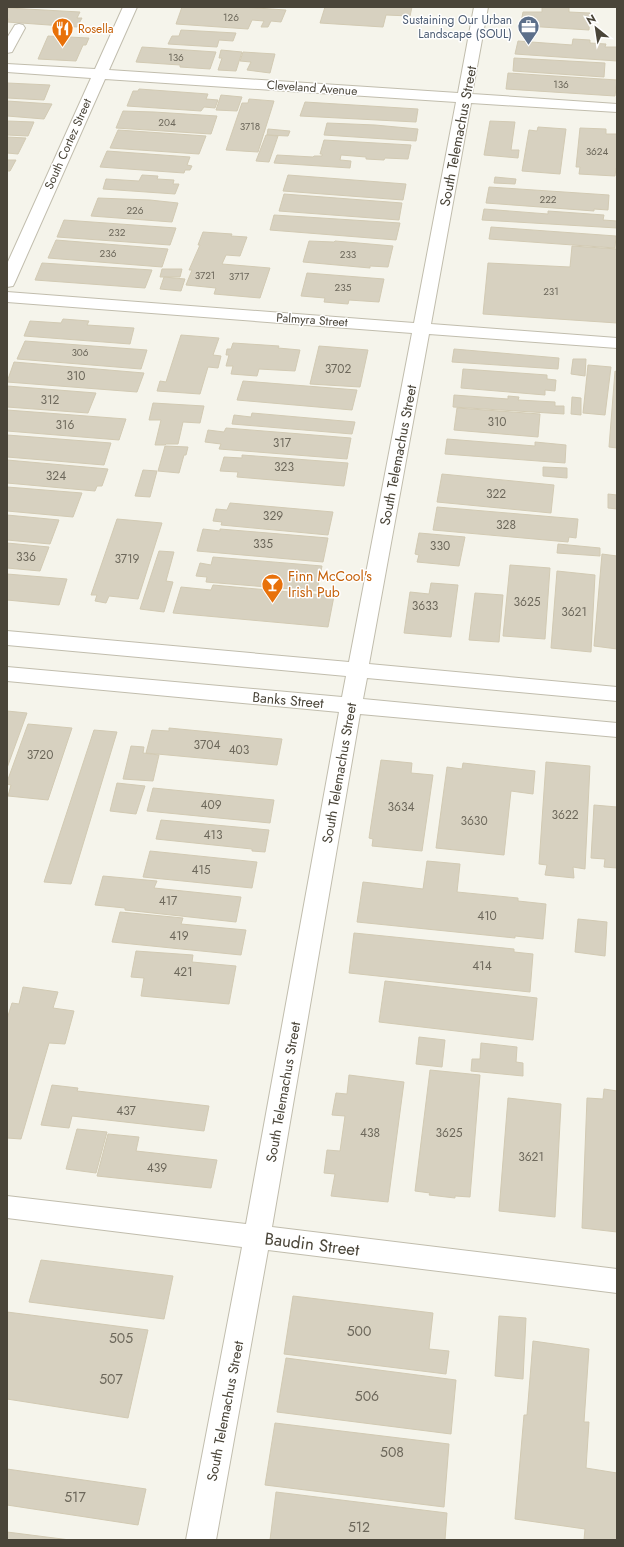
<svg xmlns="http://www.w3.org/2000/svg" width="624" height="1547" font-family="Jost,sans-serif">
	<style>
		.building { fill: #d7d1c0; stroke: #d2cab3 }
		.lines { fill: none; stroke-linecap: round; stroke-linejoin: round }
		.lane-casing { stroke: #c1bdad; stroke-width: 2 }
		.street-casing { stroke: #c1bdad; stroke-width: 2 }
		.lane { fill: #fff; fill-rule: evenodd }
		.street { fill: #fff; fill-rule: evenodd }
		.labels { text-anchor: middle; stroke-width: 3; stroke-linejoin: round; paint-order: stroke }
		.far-number-label { font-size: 10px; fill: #6d685b }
		.far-service-label { font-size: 12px; fill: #4e5e75; stroke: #fff; text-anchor: end }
		.far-food-label { font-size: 12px; fill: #c56008; stroke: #fff; text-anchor: start }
		.far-street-label { font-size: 12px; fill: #4a4539; stroke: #fff }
		.number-label { font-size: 12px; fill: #6d685b }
		.street-label { font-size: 14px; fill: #4a4539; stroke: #fff }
		.food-label { font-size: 14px; fill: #c56008; stroke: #fff; text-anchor: start }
		.near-number-label { font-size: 14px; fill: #6d685b }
		.near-street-label { font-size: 17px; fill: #4a4539; stroke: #fff }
	</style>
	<rect width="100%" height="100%" fill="#f5f4eb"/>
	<!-- building -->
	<g class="building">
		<polygon points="182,7 241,7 286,10 281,22 271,21 268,27 261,27 264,21 252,20 248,29 176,24"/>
		<polygon points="325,7 412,7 410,16 386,15 383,27 320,23"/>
		<polygon points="542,7 569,7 569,12 590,13 589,30 526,26 526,22 521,22 523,12 542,12"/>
		<polygon points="8,8 80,12 77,18 82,18 77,27 7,22 9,19 7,19"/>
		<polygon points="181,30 236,33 233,41 219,40 217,47 168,44 172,36 179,36"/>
		<polygon points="48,36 89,38 86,45 83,45 76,61 38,59"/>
		<polygon points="573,39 590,40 590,43 606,44 605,47 617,47 617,61 515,54 518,41 572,45"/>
		<polygon points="142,47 216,52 210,69 180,67 180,65 136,62"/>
		<polygon points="221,50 242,52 236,71 218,70 222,58 219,58"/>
		<polygon points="243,52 275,54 270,73 247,70 251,62 240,61"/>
		<polygon points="514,58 605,63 604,77 513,71"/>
		<polygon points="508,73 617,80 615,96 506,89"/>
		<polygon points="7,83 50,85 44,100 7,98"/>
		<polygon points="139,89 208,94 206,99 218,100 215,108 204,107 201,111 127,106 133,91 138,91"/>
		<polygon points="221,95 242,97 237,111 216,110"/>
		<polygon points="249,99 274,101 258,152 226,150 242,103 248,103"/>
		<polygon points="7,101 52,104 44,119 7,116"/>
		<polygon points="305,102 418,109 416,122 300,116"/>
		<polygon points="123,111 154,112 217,116 211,134 116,128"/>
		<polygon points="7,121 34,122 28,136 7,135"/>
		<polygon points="490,121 515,122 511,150 519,150 518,158 484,155"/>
		<polygon points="327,123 375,125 418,129 416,141 324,135"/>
		<polygon points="538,127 566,129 560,174 522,171 529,130 537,131"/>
		<polygon points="580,128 606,129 606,134 617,134 617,168 616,168 615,176 579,174 580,167 576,167"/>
		<polygon points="268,129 290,131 288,136 267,135"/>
		<polygon points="118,130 206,136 199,154 110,148"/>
		<polygon points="266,135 278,136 269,162 256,161"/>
		<polygon points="7,137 26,138 18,154 7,153"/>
		<polygon points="324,140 411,145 408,159 385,158 384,160 366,159 366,157 341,155 340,160 351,161 350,168 274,163 277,155 313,157 314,156 322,156 322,154 320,154"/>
		<polygon points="107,151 190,157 187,165 192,166 190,170 185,170 184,173 100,167"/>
		<polygon points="7,160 16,160 10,171 7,171"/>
		<polygon points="142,175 158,176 157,179 174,180 173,184 179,184 175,194 103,189 106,179 139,181"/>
		<polygon points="288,175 406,184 403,200 283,191"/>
		<polygon points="495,177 516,179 515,184 494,183"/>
		<polygon points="489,187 609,195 608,210 594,209 594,211 486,203"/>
		<polygon points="284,194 402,203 399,220 279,211"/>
		<polygon points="98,198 150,200 178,203 172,222 91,216"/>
		<polygon points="484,209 548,214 548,211 604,215 603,220 617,221 617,228 482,220"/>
		<polygon points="274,215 400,223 396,240 270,230"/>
		<polygon points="64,220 176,228 170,245 57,237"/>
		<polygon points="491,227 616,236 615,248 489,239"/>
		<polygon points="203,232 232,234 231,236 247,237 240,256 226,255 222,264 270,268 260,298 214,294 216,288 186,285 192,270 189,270 200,245 198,245"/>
		<polygon points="56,240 168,249 162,267 48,258"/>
		<polygon points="309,241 334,242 335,241 393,246 388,267 370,266 370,268 303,262"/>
		<polygon points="572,246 617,249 617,323 483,314 488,263 570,267"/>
		<polygon points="42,263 152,270 145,288 35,280"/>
		<polygon points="162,269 182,269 180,277 160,277"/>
		<polygon points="307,273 384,279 379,302 349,300 348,304 324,302 325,298 301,296"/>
		<polygon points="164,277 185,279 181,291 160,289"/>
		<polygon points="63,319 89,321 87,325 134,328 130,344 24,336 30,321 61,323"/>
		<polygon points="181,335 219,338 213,355 221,356 218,368 208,367 200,394 157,391 160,381 166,382"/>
		<polygon points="25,341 147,350 141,369 17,359"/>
		<polygon points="233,343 279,346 278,348 300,350 295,371 259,369 257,376 231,374 233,366 226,366 229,355 226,355 227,349 231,349"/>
		<polygon points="319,346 368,350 360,387 310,384"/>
		<polygon points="454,349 559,358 558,369 452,362"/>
		<polygon points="573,359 586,359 585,376 571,374"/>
		<polygon points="14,362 144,373 137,392 7,382"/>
		<polygon points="588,365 611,367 605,415 583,413"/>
		<polygon points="463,369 547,375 547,379 556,380 555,391 545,390 545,395 461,388"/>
		<polygon points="615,371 617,372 617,448 609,447"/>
		<polygon points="243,381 357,390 352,410 237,400"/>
		<polygon points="7,386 96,393 88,413 7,407"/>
		<polygon points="454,395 508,399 508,396 519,397 518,400 555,402 555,406 564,406 564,414 453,407"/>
		<polygon points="572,397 581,398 581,415 571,414"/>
		<polygon points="153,403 204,406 200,423 183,422 178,444 166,444 165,445 155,445 161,420 149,420"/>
		<polygon points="457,408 540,414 538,437 454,430"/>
		<polygon points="7,410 126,419 119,440 7,431"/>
		<polygon points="252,413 355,422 352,434 232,424 234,415 251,417"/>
		<polygon points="226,428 351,438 347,459 219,449 221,444 205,442 208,430 224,432"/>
		<polygon points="7,435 111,443 104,465 7,457"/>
		<polygon points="447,439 535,446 535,442 566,445 565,463 445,454"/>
		<polygon points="165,446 188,447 186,455 184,455 179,473 158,471"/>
		<polygon points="242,455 348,463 344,486 237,477 238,472 220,471 224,457 242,458"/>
		<polygon points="7,460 108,469 102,486 97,486 95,491 7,483"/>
		<polygon points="543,467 567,468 567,478 543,476"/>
		<polygon points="143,470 157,471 150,497 135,496"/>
		<polygon points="442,474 554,485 551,513 437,502"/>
		<polygon points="7,487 82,493 73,517 7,511"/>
		<polygon points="608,494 617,495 617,509 608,508"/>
		<polygon points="230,503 333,512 328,535 221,525 222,522 213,521 216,509 227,510"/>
		<polygon points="437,507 578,519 576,538 569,537 568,542 433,530"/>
		<polygon points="7,515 59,520 50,544 7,540"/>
		<polygon points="117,519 162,523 138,599 109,596 106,603 95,601 97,595 91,595"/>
		<polygon points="203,529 220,531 220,529 328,538 323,562 197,551"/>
		<polygon points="419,533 465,537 459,566 417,562 419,555 415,554"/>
		<polygon points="7,543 49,547 40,571 7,568"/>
		<polygon points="558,544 600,548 600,556 557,553"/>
		<polygon points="159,551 174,552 166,581 173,582 164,612 140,609"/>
		<polygon points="602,554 617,556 617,649 594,646"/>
		<polygon points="213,557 322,566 317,591 206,582 207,577 196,576 200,563 211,565"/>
		<polygon points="510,565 550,568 545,639 503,636"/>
		<polygon points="557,571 595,575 591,652 551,648"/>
		<polygon points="7,574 67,579 59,605 7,600"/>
		<polygon points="431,583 458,585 451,637 404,633 410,592 429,594"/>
		<polygon points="213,585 334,596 328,627 173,613 181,587 211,590"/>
		<polygon points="475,593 503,595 499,642 469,640"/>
		<polygon points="7,711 27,713 7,768"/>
		<polygon points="28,724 72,728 48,800 8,796 11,785 7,784 7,782"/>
		<polygon points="169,728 282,739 277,765 146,753 152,730 169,731"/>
		<polygon points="94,730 117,732 71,884 44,882"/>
		<polygon points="131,746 144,747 143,753 159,755 153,781 123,779"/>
		<polygon points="381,760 412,763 411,773 433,775 422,851 372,846 373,839 369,838"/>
		<polygon points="546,762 590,766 585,869 573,867 574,878 545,875 547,865 539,864"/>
		<polygon points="463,763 535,771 533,794 511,791 504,855 436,848 447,767 462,769"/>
		<polygon points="117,783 145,786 136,814 110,811"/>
		<polygon points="153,788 274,800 270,823 147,811"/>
		<polygon points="594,805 617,807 617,868 604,867 605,859 591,858"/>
		<polygon points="161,820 269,830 265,852 252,851 252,849 156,839"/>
		<polygon points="150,851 257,862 252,888 143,877"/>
		<polygon points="427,861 460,864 457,892 518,898 518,901 546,904 543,939 515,936 515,938 357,922 363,882 423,889"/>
		<polygon points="103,876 157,881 154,888 241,897 236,922 125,910 125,908 95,905"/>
		<polygon points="120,912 183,918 181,924 246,930 241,955 112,942"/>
		<polygon points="578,919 607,922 605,956 575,952"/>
		<polygon points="354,933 514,949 514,952 533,954 530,992 349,973"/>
		<polygon points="136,951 193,955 192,962 236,966 229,1004 141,996 144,978 131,977"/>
		<polygon points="385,981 537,998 533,1040 379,1022"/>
		<polygon points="23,987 58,992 53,1008 74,1011 65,1044 49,1043 21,1139 7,1138 7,1019 12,1003 19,1004"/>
		<polygon points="419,1037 445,1040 442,1067 416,1064"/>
		<polygon points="481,1043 517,1047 516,1062 523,1063 523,1076 471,1071 472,1059 480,1059"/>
		<polygon points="430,1070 480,1075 470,1197 455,1196 455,1198 429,1195 430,1193 415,1191"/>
		<polygon points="349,1075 404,1082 388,1202 331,1196 335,1174 324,1173 327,1150 340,1151 345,1116 332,1115 336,1093 347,1094"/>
		<polygon points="52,1085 78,1088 77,1091 209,1106 204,1131 72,1116 69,1128 41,1125"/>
		<polygon points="604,1089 617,1091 617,1232 582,1228 587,1098 603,1099"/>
		<polygon points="508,1098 561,1104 555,1217 499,1211"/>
		<polygon points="77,1129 107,1132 96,1173 66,1169"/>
		<polygon points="108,1134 139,1137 136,1151 217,1160 211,1188 97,1176"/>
		<polygon points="41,1260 173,1276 164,1319 29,1302"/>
		<polygon points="293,1296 433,1313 429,1349 449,1351 446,1374 284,1354"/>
		<polygon points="7,1312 148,1330 128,1418 7,1399"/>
		<polygon points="499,1316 526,1318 523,1379 495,1376"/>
		<polygon points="533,1341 589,1349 584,1422 589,1422 586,1468 617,1473 617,1540 584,1540 585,1529 515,1519 524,1415 527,1415"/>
		<polygon points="286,1358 456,1380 451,1434 277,1412"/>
		<polygon points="275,1423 449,1444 444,1507 265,1485"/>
		<polygon points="7,1469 146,1489 138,1525 7,1505"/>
		<polygon points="276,1492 447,1513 445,1540 270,1540"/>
		<polygon points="7,1532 70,1540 7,1540"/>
	</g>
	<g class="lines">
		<defs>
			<polygon id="lane" points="19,24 23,25 25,28 12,52 7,53 7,38 15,25"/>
			<polygon id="street" points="123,7 137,7 109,70 458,93 474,7 488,7 472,94 617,104 617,112 471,103 431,324 617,338 617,348 429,334 369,664 617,687 617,701 367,678 363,699 617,723 617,737 360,714 272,1227 617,1269 617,1293 268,1250 216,1540 186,1540 242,1247 7,1218 7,1196 246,1224 339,712 7,681 7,667 342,697 346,676 7,645 7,631 349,662 412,333 7,302 7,292 414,323 456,102 105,79 15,282 13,286 7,287 7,264 91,78 7,72 7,64 95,69"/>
		</defs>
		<!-- lane casing -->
		<use href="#lane" class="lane-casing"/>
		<!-- street casing -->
		<use href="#street" class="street-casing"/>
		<!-- lane -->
		<use href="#lane" class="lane"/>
		<!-- street -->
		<use href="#street" class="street"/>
	</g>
	<!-- icons -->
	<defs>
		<symbol id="office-pin" viewBox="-11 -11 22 30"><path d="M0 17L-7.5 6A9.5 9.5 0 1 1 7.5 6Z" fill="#5c6f8a" stroke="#fff"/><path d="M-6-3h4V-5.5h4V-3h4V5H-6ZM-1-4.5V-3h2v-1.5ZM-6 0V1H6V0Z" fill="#fff"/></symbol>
		<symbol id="restaurant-pin" viewBox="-11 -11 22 30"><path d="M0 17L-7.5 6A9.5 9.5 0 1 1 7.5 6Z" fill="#e8710a" stroke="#fff"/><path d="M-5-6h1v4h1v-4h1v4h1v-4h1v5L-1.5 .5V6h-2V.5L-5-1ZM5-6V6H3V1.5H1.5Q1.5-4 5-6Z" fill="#fff"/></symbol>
		<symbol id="bar-pin" viewBox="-11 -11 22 30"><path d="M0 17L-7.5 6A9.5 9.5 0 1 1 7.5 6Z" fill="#e8710a" stroke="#fff"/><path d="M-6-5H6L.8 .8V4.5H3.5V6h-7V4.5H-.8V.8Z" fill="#fff"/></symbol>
	</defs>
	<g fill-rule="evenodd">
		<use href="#office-pin" x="516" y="14" width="25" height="34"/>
		<use href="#restaurant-pin" x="50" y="16" width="25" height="34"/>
		<use href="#bar-pin" x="260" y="572" width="25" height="34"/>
	</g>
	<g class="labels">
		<!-- far-number labels -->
		<g class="far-number-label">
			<text x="231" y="21">126</text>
			<text x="176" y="61">136</text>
			<text x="561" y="88">136</text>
			<text x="167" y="126">204</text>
			<text x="250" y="130">3718</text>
			<text x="597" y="155">3624</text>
			<text x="548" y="203">222</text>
			<text x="135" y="214">226</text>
			<text x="117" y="236">232</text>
			<text x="108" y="257">236</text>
			<text x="348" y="258">233</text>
			<text x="205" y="279">3721</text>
			<text x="239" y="280">3717</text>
			<text x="343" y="291">235</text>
			<text x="551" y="295">231</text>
			<text x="80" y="356">306</text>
		</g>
		<!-- far-service labels -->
		<g class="far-service-label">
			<text x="512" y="24">Sustaining Our Urban<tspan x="512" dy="14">Landscape (SOUL)</tspan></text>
		</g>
		<!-- far-food labels -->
		<g class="far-food-label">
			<text x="78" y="33">Rosella</text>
		</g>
		<!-- far-street labels -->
		<g class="far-street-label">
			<text transform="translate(312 88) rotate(4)" y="4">Cleveland Avenue</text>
			<text transform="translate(68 144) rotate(-66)" y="4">South Cortez Street</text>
			<text transform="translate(312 320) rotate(4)" y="4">Palmyra Street</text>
		</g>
		<!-- number labels -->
		<g class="number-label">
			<text x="338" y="373">3702</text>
			<text x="76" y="380">310</text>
			<text x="50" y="404">312</text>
			<text x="497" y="426">310</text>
			<text x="65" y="429">316</text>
			<text x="282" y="447">317</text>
			<text x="284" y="471">323</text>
			<text x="56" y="480">324</text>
			<text x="496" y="498">322</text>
			<text x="273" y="520">329</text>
			<text x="506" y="529">328</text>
			<text x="263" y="548">335</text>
			<text x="440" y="550">330</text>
			<text x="26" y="561">336</text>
			<text x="127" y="563">3719</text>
			<text x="527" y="606">3625</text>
			<text x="425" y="610">3633</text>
			<text x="574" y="616">3621</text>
			<text x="207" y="749">3704</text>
			<text x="239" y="754">403</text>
			<text x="40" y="759">3720</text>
			<text x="211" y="809">409</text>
			<text x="401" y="811">3634</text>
			<text x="565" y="819">3622</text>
			<text x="474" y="825">3630</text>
			<text x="213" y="839">413</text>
			<text x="201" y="874">415</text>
			<text x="168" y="905">417</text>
			<text x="487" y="920">410</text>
			<text x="179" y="940">419</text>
			<text x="482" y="970">414</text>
			<text x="183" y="976">421</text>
			<text x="126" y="1115">437</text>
			<text x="370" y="1137">438</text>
			<text x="449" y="1137">3625</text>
			<text x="531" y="1161">3621</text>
			<text x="157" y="1172">439</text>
		</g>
		<!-- street labels -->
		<g class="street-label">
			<text transform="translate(458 136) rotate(-79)" y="5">South Telemachus Street</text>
			<text transform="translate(398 455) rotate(-79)" y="5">South Telemachus Street</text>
			<text transform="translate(288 700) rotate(5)" y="5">Banks Street</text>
			<text transform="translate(339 773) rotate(-80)" y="5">South Telemachus Street</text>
			<text transform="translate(283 1092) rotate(-80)" y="5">South Telemachus Street</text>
			<text transform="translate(225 1411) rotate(-79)" y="5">South Telemachus Street</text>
		</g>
		<!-- food labels -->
		<g class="food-label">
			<text x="288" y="581">Finn McCool's<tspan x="288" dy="16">Irish Pub</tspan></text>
		</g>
		<!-- near-number labels -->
		<g class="near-number-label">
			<text x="359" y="1336">500</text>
			<text x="121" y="1343">505</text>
			<text x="111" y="1384">507</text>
			<text x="367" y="1401">506</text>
			<text x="392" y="1457">508</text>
			<text x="75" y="1502">517</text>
			<text x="359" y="1532">512</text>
		</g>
		<!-- near-street labels -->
		<g class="near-street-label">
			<text transform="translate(312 1244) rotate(7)" y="6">Baudin Street</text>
		</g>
	</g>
	<!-- border -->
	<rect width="624" height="1547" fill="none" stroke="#4a4539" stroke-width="16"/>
	<!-- north arrow -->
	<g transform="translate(596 28) rotate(330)" stroke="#ffffff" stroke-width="3" paint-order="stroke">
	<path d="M0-3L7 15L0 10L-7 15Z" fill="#4a4539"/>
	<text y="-6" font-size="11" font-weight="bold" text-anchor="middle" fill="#4a4539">N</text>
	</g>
</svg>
